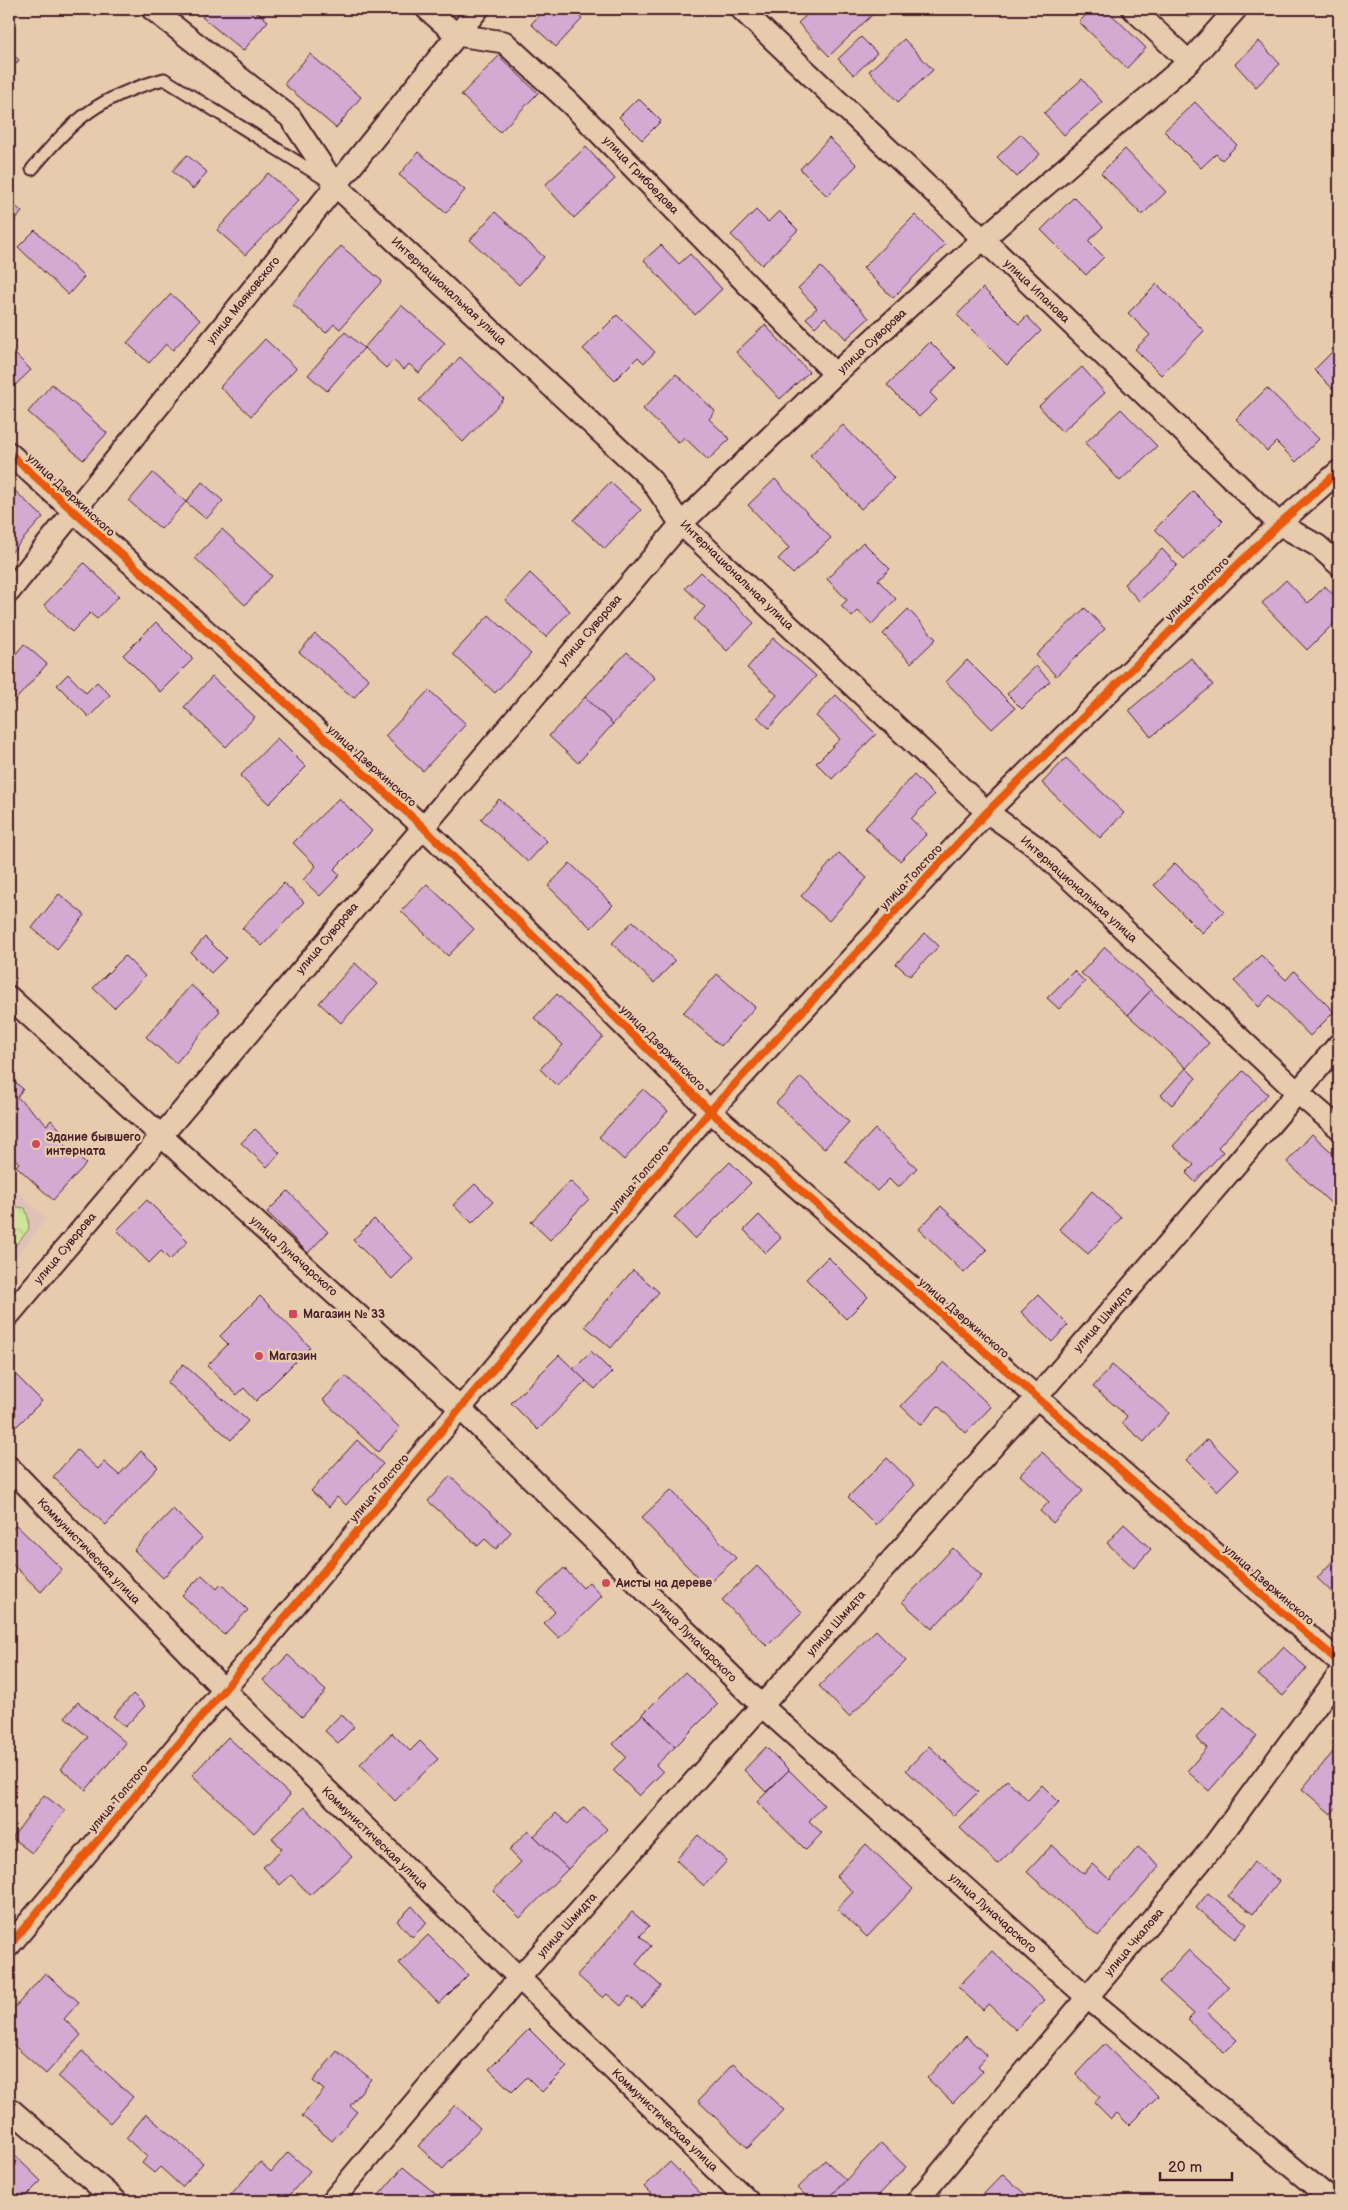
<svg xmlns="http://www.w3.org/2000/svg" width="1348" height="2210" font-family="'Balsamiq Sans',sans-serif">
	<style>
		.built { fill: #e0c1b8 }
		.forest { fill: url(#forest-crowns); stroke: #8c8262 }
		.building { fill: #d2aad2; stroke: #4a1f2b }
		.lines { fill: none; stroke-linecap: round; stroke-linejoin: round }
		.lane-casing { stroke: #4a1f2b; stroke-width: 15 }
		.street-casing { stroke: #4a1f2b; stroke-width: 25 }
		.lane { stroke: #e6cbad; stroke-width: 11 }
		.street { stroke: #e6cbad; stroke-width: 21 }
		.cycleway-casing { stroke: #e6cbad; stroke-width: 11 }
		.cycleway { stroke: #e8590c; stroke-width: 8 }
		.poi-dot { fill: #d1495b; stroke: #e6cbad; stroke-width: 2 }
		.labels { text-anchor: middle; stroke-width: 5; stroke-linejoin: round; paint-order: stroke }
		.street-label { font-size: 12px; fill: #4a1f2b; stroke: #e6cbad }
		.poi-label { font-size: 12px; font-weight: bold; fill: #4a1f2b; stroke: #e6cbad; text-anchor: start }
	</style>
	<defs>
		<pattern id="forest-crowns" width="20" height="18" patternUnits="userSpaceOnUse" patternTransform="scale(1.25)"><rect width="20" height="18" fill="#cde49a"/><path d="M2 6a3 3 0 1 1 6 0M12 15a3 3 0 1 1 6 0" fill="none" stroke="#b2c385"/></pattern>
	</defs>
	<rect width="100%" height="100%" fill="#e6cbad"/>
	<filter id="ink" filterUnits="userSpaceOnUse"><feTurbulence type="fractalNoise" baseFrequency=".02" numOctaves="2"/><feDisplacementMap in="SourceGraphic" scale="10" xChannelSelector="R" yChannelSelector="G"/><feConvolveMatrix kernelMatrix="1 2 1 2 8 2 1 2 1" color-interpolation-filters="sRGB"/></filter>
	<g filter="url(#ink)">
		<!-- built -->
		<polygon class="built" points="9,1183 46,1219 9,1266"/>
		<!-- forest -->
		<polygon class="forest" points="9,1205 25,1208 28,1217 29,1229 9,1254"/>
		<!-- building -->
		<g class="building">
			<polygon points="209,9 253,9 268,21 243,51 202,17"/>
			<polygon points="545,9 571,9 582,19 556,47 531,24"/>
			<polygon points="813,9 866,9 872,15 829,56 798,23"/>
			<polygon points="1092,9 1106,9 1146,48 1127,68 1079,22"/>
			<polygon points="1179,9 1198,9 1189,18"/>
			<polygon points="861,37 877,53 854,75 838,59"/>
			<polygon points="904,39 933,70 898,102 869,71"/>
			<polygon points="1259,41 1280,64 1256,87 1235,64"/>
			<polygon points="9,52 19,60 9,73"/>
			<polygon points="310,54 361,97 336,128 284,84"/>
			<polygon points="499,56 538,93 500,132 461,95"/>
			<polygon points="1082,79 1102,102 1064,135 1044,113"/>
			<polygon points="638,98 661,121 642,140 619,117"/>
			<polygon points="1195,102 1237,145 1222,160 1216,154 1201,168 1164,131"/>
			<polygon points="1021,134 1040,154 1017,177 997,157"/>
			<polygon points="829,138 857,165 827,196 800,169"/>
			<polygon points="586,147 615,179 574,218 545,185"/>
			<polygon points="1125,149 1166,192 1142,215 1101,173"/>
			<polygon points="418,152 465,190 446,213 399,175"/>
			<polygon points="187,155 207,172 193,189 172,171"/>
			<polygon points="268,173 299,200 245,255 217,230"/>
			<polygon points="1074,197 1103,227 1088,241 1104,257 1086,275 1041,230"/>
			<polygon points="9,200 22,212 9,227"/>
			<polygon points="756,210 768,222 779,211 798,230 762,265 731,235"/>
			<polygon points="495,212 544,257 519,285 470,240"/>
			<polygon points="915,215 945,245 893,298 863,268"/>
			<polygon points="35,230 84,277 68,295 18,247"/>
			<polygon points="661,245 679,264 690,254 722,289 695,315 644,260"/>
			<polygon points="341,246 382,281 340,329 334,324 326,333 292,304"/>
			<polygon points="821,267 869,318 846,339 825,317 815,327 806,318 817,308 798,288"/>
			<polygon points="1157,284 1204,331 1161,375 1135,349 1150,335 1128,313"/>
			<polygon points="983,288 1019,324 1027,316 1041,331 1007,365 957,315"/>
			<polygon points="171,294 200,320 173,350 166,344 149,363 127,343"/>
			<polygon points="401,305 445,343 419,373 409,364 404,370 393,360 386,368 364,348"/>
			<polygon points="617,315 655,352 644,363 638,357 615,380 583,349"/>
			<polygon points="765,325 809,372 780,399 736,352"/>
			<polygon points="345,332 364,348 327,391 308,375"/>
			<polygon points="265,339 296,368 251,416 220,387"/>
			<polygon points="930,342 956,368 930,393 937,400 919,417 887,385"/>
			<polygon points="1339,345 1339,395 1314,370"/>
			<polygon points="9,348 31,370 9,391"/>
			<polygon points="460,357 504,399 463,442 419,400"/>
			<polygon points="1082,367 1105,393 1062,432 1039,406"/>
			<polygon points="676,374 715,411 709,419 730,439 708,460 684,437 679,443 643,409"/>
			<polygon points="52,384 107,433 83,460 28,412"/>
			<polygon points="1267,388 1319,439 1296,462 1276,442 1267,451 1236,419"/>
			<polygon points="1121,409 1157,446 1120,481 1085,443"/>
			<polygon points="843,425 894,478 861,509 810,455"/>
			<polygon points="153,473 186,502 161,529 129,501"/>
			<polygon points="775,479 831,538 793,574 778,559 789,548 748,505"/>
			<polygon points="202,482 223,501 206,519 186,502"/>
			<polygon points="610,482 641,510 605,549 574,520"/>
			<polygon points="15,491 43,517 9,555 9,498"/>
			<polygon points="1193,491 1223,521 1184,559 1155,529"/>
			<polygon points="222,529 272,576 245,605 195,558"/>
			<polygon points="863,542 890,569 878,580 896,599 872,624 858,611 852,617 841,606 847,600 827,579"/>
			<polygon points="1162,549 1177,565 1139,601 1124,584"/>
			<polygon points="84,563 119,596 97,619 90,613 72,632 44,605"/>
			<polygon points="701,572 754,623 727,651 694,619 705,607 685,588"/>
			<polygon points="530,573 570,611 546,637 505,600"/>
			<polygon points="1286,580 1308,603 1325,586 1339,601 1339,618 1307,650 1262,603"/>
			<polygon points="1085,608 1105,629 1056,676 1036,655"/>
			<polygon points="908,609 936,639 911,663 883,634"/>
			<polygon points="489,615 531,654 495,693 453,654"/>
			<polygon points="156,622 193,659 160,692 123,655"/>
			<polygon points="315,634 369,679 354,698 299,652"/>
			<polygon points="773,638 816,676 769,728 757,717 777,695 747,668"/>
			<polygon points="24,644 47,664 11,705 9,703 9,662"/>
			<polygon points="627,652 655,678 613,724 585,697"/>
			<polygon points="1191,658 1213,685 1151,737 1129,710"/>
			<polygon points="967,660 1015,708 992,729 946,682"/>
			<polygon points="1036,666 1050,681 1022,709 1007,694"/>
			<polygon points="68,674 86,693 97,682 110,695 89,717 57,685"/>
			<polygon points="212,677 255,717 226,747 184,707"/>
			<polygon points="429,690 466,724 423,771 385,736"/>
			<polygon points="836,695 876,734 832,779 816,763 840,739 816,716"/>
			<polygon points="585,697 613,724 578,763 549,736"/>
			<polygon points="277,738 306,767 269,804 240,776"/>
			<polygon points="1066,758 1124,813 1100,838 1042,783"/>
			<polygon points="914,775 934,795 911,819 927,834 900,861 865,828"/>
			<polygon points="339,798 372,831 334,869 340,875 320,896 303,880 316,866 293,843"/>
			<polygon points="499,799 547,841 528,862 481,819"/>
			<polygon points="839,853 867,878 829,921 801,896"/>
			<polygon points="570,863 613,905 591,928 548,886"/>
			<polygon points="1175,863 1224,911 1202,933 1154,885"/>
			<polygon points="284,883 304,902 262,946 242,928"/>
			<polygon points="427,884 474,929 448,956 401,911"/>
			<polygon points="59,894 85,915 57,949 32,928"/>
			<polygon points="633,921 675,961 654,983 612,943"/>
			<polygon points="925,933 939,946 910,976 896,964"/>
			<polygon points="205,937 226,958 211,973 191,953"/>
			<polygon points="1105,947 1151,990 1128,1015 1081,973"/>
			<polygon points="1261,955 1286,980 1294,971 1334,1012 1310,1036 1270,995 1259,1007 1234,981"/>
			<polygon points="125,956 145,976 114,1008 93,988"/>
			<polygon points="355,963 377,984 341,1023 319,1003"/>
			<polygon points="1074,971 1085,982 1059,1009 1047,998"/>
			<polygon points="717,974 755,1007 721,1046 683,1013"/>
			<polygon points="191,985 220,1011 176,1063 146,1037"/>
			<polygon points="1151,990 1209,1043 1186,1068 1128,1015"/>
			<polygon points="557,994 603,1037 557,1086 540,1069 563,1045 534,1018"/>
			<polygon points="1186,1068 1196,1078 1172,1105 1161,1095"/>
			<polygon points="1243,1071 1268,1094 1218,1147 1223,1152 1195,1182 1186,1173 1194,1165 1173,1146"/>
			<polygon points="801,1077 849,1122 824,1149 776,1103"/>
			<polygon points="15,1082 23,1089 17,1097 47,1125 51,1120 60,1129 54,1136 86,1164 53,1200 16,1166 19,1163 9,1153 9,1084 11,1086"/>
			<polygon points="643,1089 668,1111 624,1160 599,1137"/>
			<polygon points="255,1129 280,1153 267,1167 241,1143"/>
			<polygon points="875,1129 917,1168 898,1188 889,1179 877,1191 845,1161"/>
			<polygon points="1312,1134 1339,1159 1339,1211 1287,1162"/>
			<polygon points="730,1162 751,1183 695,1239 674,1217"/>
			<polygon points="570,1181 589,1199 550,1240 531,1222"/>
			<polygon points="475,1184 493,1202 472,1223 453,1205"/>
			<polygon points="288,1191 328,1232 308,1253 267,1212"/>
			<polygon points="1092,1191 1121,1218 1088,1254 1059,1229"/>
			<polygon points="147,1200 188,1241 170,1260 161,1251 149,1263 117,1230"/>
			<polygon points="941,1206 987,1250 964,1273 919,1229"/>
			<polygon points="759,1215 781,1238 766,1253 744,1230"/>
			<polygon points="374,1219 413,1258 392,1279 353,1240"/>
			<polygon points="828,1257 868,1297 846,1319 806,1279"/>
			<polygon points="633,1270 659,1292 611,1348 585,1326"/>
			<polygon points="1038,1295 1068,1325 1052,1342 1021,1312"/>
			<polygon points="260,1296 310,1347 256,1401 244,1388 237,1395 207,1366 228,1344 220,1336"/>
			<polygon points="591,1351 612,1372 595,1389 573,1369"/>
			<polygon points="559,1355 586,1381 538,1430 511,1403"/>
			<polygon points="944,1362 991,1407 966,1433 938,1406 921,1425 901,1406"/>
			<polygon points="183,1364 248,1421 231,1440 167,1383"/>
			<polygon points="1112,1365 1169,1413 1144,1442 1122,1423 1127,1416 1093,1387"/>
			<polygon points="9,1368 42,1401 17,1426 9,1418"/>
			<polygon points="346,1376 400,1428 378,1452 323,1400"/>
			<polygon points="1208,1439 1238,1470 1217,1491 1186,1460"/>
			<polygon points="357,1440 383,1464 346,1505 337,1497 329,1507 311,1491"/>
			<polygon points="77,1450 98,1469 104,1462 119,1475 141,1451 158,1467 106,1525 53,1477"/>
			<polygon points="1042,1452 1083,1491 1053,1523 1040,1511 1049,1502 1020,1475"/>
			<polygon points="887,1458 915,1485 876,1525 848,1497"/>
			<polygon points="450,1476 511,1532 496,1549 485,1539 478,1546 428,1501"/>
			<polygon points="671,1490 736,1558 706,1586 641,1518"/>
			<polygon points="173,1509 202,1538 163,1578 134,1550"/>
			<polygon points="1124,1524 1151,1549 1134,1568 1107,1543"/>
			<polygon points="16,1525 62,1569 41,1592 9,1561 9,1533"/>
			<polygon points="953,1548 982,1576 932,1629 902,1602"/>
			<polygon points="1339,1554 1339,1599 1317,1578"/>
			<polygon points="757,1566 802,1612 767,1646 722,1600"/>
			<polygon points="564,1568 583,1588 589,1582 602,1596 559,1638 544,1623 555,1612 538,1593"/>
			<polygon points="202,1575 217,1589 221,1584 248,1610 224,1635 182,1595"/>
			<polygon points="876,1630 906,1661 849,1717 819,1686"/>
			<polygon points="1283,1647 1307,1668 1283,1696 1258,1675"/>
			<polygon points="288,1655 326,1691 302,1717 263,1680"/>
			<polygon points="685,1672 718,1704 675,1747 643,1714"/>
			<polygon points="133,1694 145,1706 125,1727 113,1716"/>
			<polygon points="78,1702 126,1743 86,1790 61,1769 88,1737 65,1717"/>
			<polygon points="1224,1707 1257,1736 1209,1791 1187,1771 1207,1748 1196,1738"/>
			<polygon points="341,1714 354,1727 338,1743 325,1731"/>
			<polygon points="643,1714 675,1747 656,1765 663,1772 639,1796 613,1770 626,1757 613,1744"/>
			<polygon points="392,1733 410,1751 420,1741 438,1759 395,1801 360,1764"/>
			<polygon points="228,1737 290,1795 254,1833 192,1775"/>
			<polygon points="1339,1745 1339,1804 1331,1814 1302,1789"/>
			<polygon points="929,1746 978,1792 954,1816 906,1770"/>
			<polygon points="766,1747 789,1770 766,1792 744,1770"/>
			<polygon points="789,1770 824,1805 809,1821 822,1833 806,1850 757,1802"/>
			<polygon points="1007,1780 1028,1800 1042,1785 1059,1802 998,1864 960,1828"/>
			<polygon points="44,1795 65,1811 32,1853 12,1838"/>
			<polygon points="305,1807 352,1857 310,1895 291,1875 280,1885 263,1867 282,1849 272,1838"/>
			<polygon points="584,1807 607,1829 568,1869 534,1836 556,1813 568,1824"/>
			<polygon points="528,1830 568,1869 520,1918 493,1891 521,1862 509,1850"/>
			<polygon points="698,1835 727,1861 704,1886 676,1860"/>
			<polygon points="866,1844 913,1889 867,1937 837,1909 853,1892 836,1876"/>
			<polygon points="1052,1845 1084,1874 1092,1864 1110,1880 1138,1847 1160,1866 1098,1936 1027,1872"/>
			<polygon points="1254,1862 1279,1881 1253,1914 1228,1896"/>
			<polygon points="1208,1893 1247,1924 1235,1939 1196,1908"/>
			<polygon points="412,1906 427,1923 412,1937 397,1921"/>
			<polygon points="632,1912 649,1926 640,1936 651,1946 636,1964 661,1986 642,2008 629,1996 621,2006 607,1994 603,1998 577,1975"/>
			<polygon points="428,1935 468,1975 439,2004 399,1963"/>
			<polygon points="1189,1950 1229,1987 1206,2011 1237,2040 1224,2053 1188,2020 1194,2014 1159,1982"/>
			<polygon points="992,1951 1044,2000 1016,2030 988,2004 983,2010 958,1987"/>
			<polygon points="45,1973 79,2002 64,2019 81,2035 46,2074 9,2041 9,2014"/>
			<polygon points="529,2029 567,2067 542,2092 527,2077 512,2092 489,2069"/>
			<polygon points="966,2036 987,2056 978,2066 983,2071 953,2103 927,2078"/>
			<polygon points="1104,2044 1158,2096 1129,2125 1117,2113 1111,2119 1094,2102 1100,2097 1076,2074"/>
			<polygon points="82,2051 133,2097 110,2123 58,2077"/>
			<polygon points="337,2051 371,2079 350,2106 357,2112 332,2141 302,2116 324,2090 313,2081"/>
			<polygon points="733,2064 784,2110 748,2148 698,2101"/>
			<polygon points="455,2105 480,2128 443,2169 418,2146"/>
			<polygon points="146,2114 203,2163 182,2187 160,2167 154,2173 142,2163 147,2157 126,2138"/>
			<polygon points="881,2143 906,2167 873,2201 826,2201"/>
			<polygon points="9,2150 41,2181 21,2201 9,2199"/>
			<polygon points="288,2152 310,2171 287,2198 282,2194 276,2201 225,2201 260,2162 271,2172"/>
			<polygon points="825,2160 846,2180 826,2201 811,2201 798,2188"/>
			<polygon points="670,2162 708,2201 658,2201 644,2187"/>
			<polygon points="403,2167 437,2195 431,2201 374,2201"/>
			<polygon points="1003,2174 1027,2196 1022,2201 977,2201"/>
		</g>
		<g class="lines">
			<defs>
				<path id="lane" d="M32,169C75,118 98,97 164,79L325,179"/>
				<g id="street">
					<polyline points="152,9 290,117 335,185 649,477 681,524 987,812 1035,846 1297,1092 1339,1128"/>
					<polyline points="427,9 457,35 504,42 571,104 835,374"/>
					<polyline points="741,9 983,239 1279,524 1318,546 1339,565"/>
					<polyline points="1133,9 1189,62"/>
					<polyline points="9,453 422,826 710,1111 1339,1662"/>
					<polyline points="9,592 478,9"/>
					<polyline points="9,997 461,1409 763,1707 1088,1998 1333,2201"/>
					<polyline points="9,1315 681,524 835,374 983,239 1189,62 1236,9"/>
					<polyline points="9,1467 223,1689 748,2201"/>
					<polyline points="9,1946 710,1111 987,812 1279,524 1339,471"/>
					<polyline points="9,2108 116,2201"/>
					<polyline points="332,2201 519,1978 1037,1397 1339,1044"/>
					<polyline points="917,2201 1212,1848 1339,1675"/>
				</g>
			</defs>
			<!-- lane casing -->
			<use href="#lane" class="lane-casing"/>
			<!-- street casing -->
			<use href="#street" class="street-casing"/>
			<!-- lane -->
			<use href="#lane" class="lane"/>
			<!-- street -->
			<use href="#street" class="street"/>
			<defs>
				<g id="cycleway">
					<polyline points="9,453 422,826 710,1111 1339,1662"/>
					<polyline points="9,1946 710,1111 987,812 1279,524 1339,471"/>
				</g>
			</defs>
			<!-- cycleway casing -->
			<use href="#cycleway" class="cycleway-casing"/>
			<!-- cycleway -->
			<use href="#cycleway" class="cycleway"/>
		</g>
	</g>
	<!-- markers -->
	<g class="poi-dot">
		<circle cx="36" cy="1144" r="5"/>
		<rect x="288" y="1309" width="10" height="10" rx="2.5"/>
		<circle cx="259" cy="1356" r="5"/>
		<circle cx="606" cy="1583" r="5"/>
	</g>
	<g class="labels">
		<!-- street labels -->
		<g class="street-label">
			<text transform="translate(641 175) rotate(46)" y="4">улица Грибоедова</text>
			<text transform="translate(449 291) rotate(43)" y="4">Интернациональная улица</text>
			<text transform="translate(1037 291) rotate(44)" y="4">улица Ипанова</text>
			<text transform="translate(243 300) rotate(-51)" y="4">улица Маяковского</text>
			<text transform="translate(872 341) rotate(-43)" y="4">улица Суворова</text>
			<text transform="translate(71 495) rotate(43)" y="4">улица Дзержинского</text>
			<text transform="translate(737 575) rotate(44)" y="4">Интернациональная улица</text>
			<text transform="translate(1197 589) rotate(-45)" y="4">улица Толстого</text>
			<text transform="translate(590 630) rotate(-49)" y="4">улица Суворова</text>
			<text transform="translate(372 766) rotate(42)" y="4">улица Дзержинского</text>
			<text transform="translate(911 877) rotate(-47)" y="4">улица Толстого</text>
			<text transform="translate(1079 889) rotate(42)" y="4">Интернациональная улица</text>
			<text transform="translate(327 938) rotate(-50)" y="4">улица Суворова</text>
			<text transform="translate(663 1048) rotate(45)" y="4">улица Дзержинского</text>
			<text transform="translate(639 1178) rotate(-50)" y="4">улица Толстого</text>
			<text transform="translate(65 1248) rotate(-50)" y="4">улица Суворова</text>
			<text transform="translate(294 1256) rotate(42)" y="4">улица Луначарского</text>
			<text transform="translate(964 1318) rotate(41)" y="4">улица Дзержинского</text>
			<text transform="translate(1103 1319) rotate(-49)" y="4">улица Шмидта</text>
			<text transform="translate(379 1488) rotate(-50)" y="4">улица Толстого</text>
			<text transform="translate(89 1551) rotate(46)" y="4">Коммунистическая улица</text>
			<text transform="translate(1269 1585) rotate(41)" y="4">улица Дзержинского</text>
			<text transform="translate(836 1623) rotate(-49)" y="4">улица Шмидта</text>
			<text transform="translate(695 1640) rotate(45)" y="4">улица Луначарского</text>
			<text transform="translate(118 1798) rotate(-50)" y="4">улица Толстого</text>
			<text transform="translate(375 1838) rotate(44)" y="4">Коммунистическая улица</text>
			<text transform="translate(993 1913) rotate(42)" y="4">улица Луначарского</text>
			<text transform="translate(567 1925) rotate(-48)" y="4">улица Шмидта</text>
			<text transform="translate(1134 1942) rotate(-50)" y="4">улица Чкалова</text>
			<text transform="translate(665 2120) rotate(44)" y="4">Коммунистическая улица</text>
		</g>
		<!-- poi labels -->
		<g class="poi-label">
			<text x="46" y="1141">Здание бывшего<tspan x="46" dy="14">интерната</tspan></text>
			<text x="303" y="1318">Магазин № 33</text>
			<text x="269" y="1360">Магазин</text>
			<text x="616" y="1587">Аисты на дереве</text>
		</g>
	</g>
	<!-- margin -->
	<rect width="1348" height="2210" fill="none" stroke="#e6cbad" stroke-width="30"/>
	<rect x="15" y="15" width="1318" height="2180" fill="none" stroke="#4a1f2b" stroke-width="2" filter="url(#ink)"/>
	<!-- scale -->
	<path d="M1160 2172v8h72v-8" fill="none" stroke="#4a1f2b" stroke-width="2.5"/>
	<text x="1168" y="2172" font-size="15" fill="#4a1f2b" stroke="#e6cbad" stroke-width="4" paint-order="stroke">20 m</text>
</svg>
